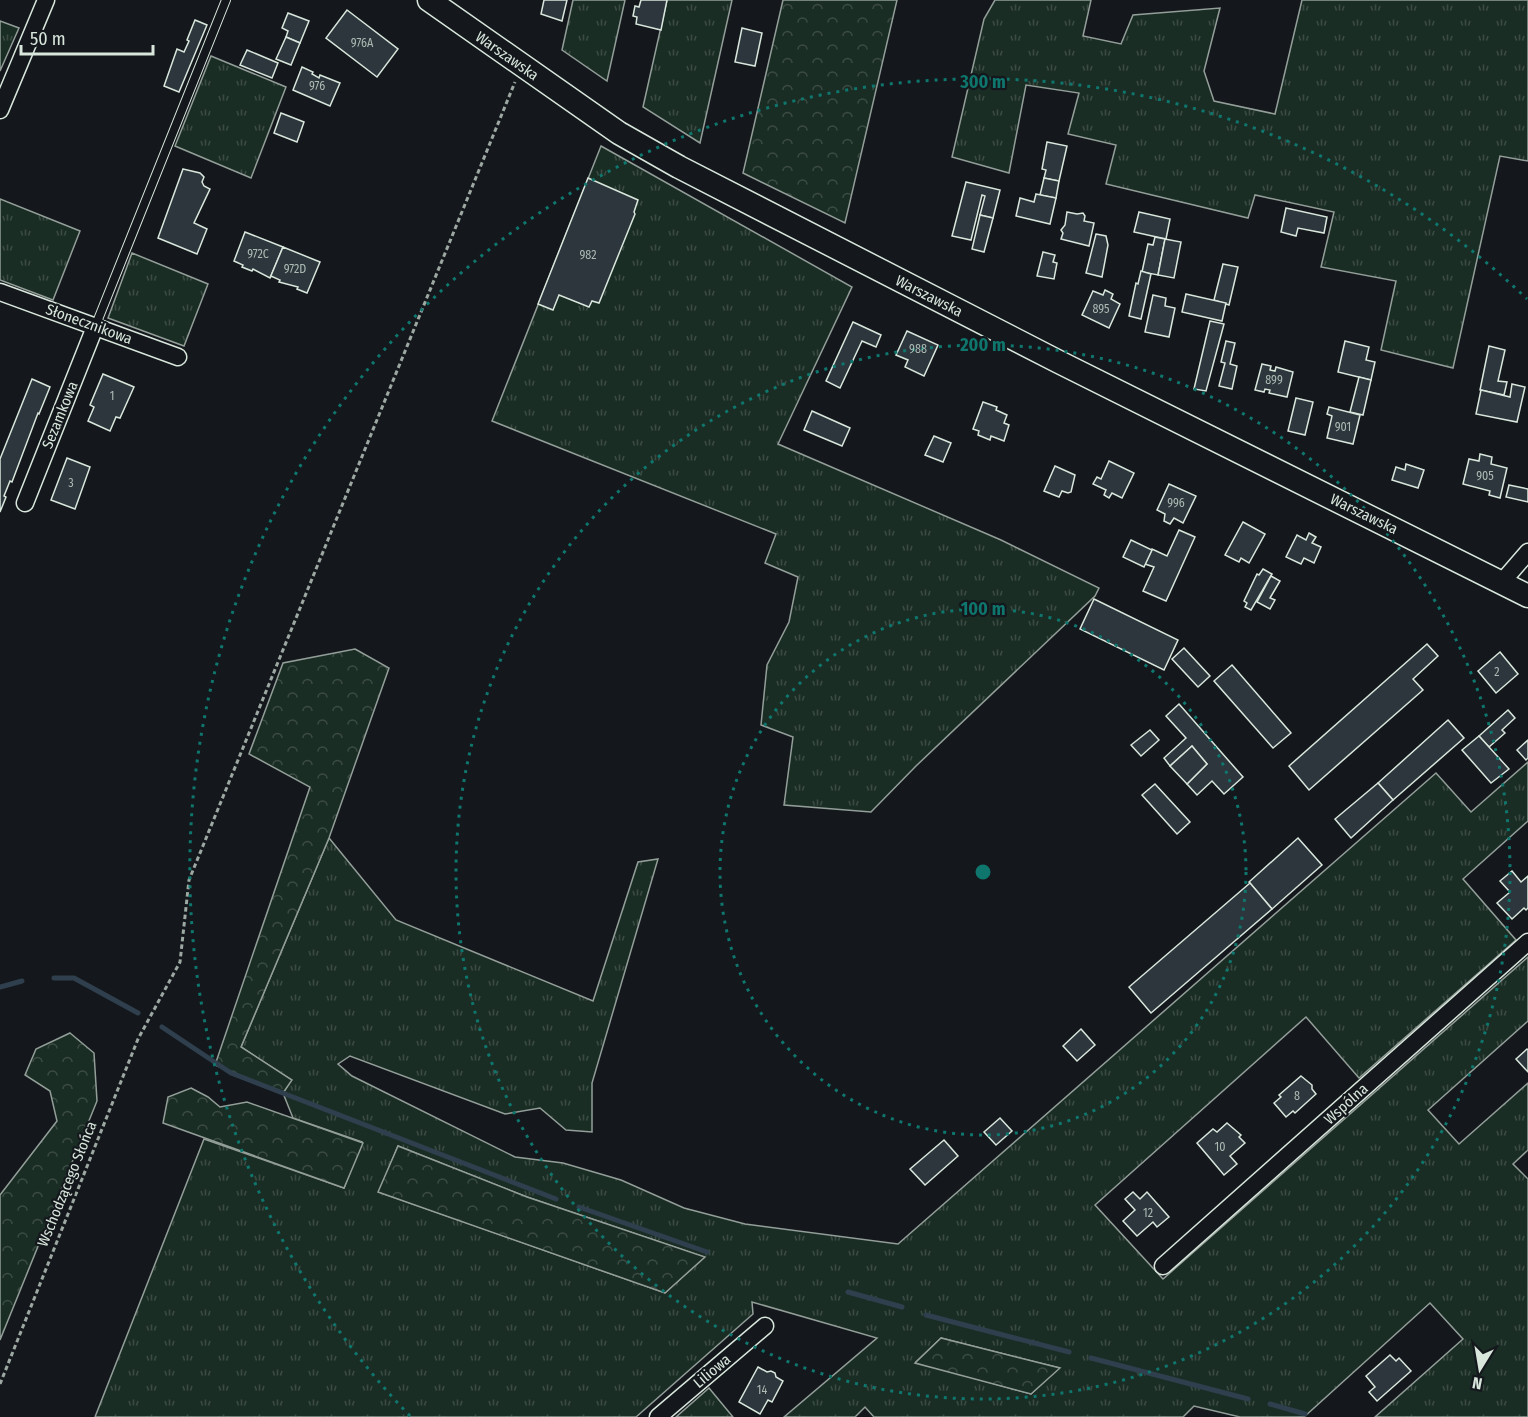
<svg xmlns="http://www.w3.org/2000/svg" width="1528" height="1417" font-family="'Fira Sans Condensed',sans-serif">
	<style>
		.grass { fill: url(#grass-tufts); stroke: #939e99; stroke-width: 1.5; fill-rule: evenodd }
		.forest { fill: url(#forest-crowns); stroke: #939e99; stroke-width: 1.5 }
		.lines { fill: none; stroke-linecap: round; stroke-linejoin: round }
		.stream { stroke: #2f3f4d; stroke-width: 5 }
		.building { fill: #2c363c; stroke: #d8e6dc; stroke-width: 1.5 }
		.service-casing { stroke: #d8e6dc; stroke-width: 10 }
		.minor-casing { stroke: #d8e6dc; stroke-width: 19 }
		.secondary-casing { stroke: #d8e6dc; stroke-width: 25 }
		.path { stroke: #9da8a2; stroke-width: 3; stroke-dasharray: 4.5 3; stroke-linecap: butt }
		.service { stroke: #14181c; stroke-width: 8 }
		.minor { stroke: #14181c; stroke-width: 16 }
		.secondary { stroke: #14181c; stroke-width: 22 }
		.ring { fill: none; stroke: #0f766e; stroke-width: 3; stroke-dasharray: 3 6 }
		.labels { text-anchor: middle; stroke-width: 4.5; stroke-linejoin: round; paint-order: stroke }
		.number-label { font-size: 12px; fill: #adbab4 }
		.street-label { font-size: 15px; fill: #d8e6dc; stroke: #14181c }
		.centre { fill: #0f766e; stroke: #14181c; stroke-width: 3 }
		.ring-label { font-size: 18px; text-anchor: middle; font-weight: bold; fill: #0f766e; stroke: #14181c; stroke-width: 4.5; stroke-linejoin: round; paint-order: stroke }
	</style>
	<defs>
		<pattern id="grass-tufts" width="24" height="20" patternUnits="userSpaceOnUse" patternTransform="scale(1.5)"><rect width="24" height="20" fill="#1a2d24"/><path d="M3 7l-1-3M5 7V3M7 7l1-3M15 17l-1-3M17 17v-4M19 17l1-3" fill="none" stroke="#3b4b43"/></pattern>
		<pattern id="forest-crowns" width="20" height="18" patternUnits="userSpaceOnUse" patternTransform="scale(1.5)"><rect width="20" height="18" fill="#1a2d24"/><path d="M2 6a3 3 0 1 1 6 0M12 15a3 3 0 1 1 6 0" fill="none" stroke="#3b4b43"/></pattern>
	</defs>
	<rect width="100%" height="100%" fill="#14181c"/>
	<!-- grass -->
	<g class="grass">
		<polygon points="573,0 625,0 607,81 562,50"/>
		<polygon points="667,0 732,0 700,143 643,107"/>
		<polygon points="995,0 1091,0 1083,36 1121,44 1133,15 1220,8 1204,71 1214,101 1275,114 1302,0 1528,0 1528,161 1500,156 1453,368 1381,350 1396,281 1321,267 1334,212 1255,195 1248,218 1106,184 1116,145 1068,134 1079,93 1026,85 1009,173 952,157 984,19"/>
		<polygon points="0,21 19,28 0,71"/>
		<polygon points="211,56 286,87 251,178 175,146"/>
		<polygon points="601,146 852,287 778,444 1001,540 1099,588 1095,596 916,766 871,812 784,805 793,737 761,725 767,665 789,622 798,577 765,563 776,534 492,421"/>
		<polygon points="0,199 80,231 53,300 0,280"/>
		<polygon points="132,253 208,284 184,346 108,318"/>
		<path d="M1528,762V821L1463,879L1516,940L1359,1078L1306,1017L1095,1205L1163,1279L1528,957V1021L1428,1110L1459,1144L1528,1083V1150L1513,1164L1528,1179V1417H1375L1463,1339L1430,1303L1304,1417H1240L1194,1406L1183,1417H874L865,1407L855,1417H784L877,1338L752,1302L753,1314L636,1417H95L204,1139L344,1188L362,1142L293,1118L283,1093L291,1080L241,1047L329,838L396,920L593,1001L638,862L658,859L592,1083V1132L566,1130L540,1108L505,1114L350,1056L338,1064L352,1076L515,1157L563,1163L621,1180L684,1208L745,1224L898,1244L1436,773L1471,812ZM398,1146L527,1197L704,1257L665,1293L379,1192ZM941,1338L1059,1368L1031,1394L916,1362Z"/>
		<polygon points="709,1388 733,1417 676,1417"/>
	</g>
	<!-- forest -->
	<g class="forest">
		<polygon points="783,0 897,0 845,223 743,173"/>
		<polygon points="355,649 389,668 329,838 241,1047 292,1080 283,1093 215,1065 310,787 249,754 283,663"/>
		<polygon points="70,1033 94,1053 97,1101 0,1340 0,1195 57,1121 50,1091 25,1075 36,1049"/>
		<polygon points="191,1088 208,1097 220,1107 247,1102 363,1143 344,1188 163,1123 168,1097"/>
		<polygon points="398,1146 527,1197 705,1257 665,1293 378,1192"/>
		<polygon points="941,1338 1060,1368 1031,1394 915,1363"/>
	</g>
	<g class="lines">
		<!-- stream -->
		<g class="stream">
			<polyline points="54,978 74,978 138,1013"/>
			<polyline points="0,987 22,981"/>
			<polyline points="162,1027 231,1073 556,1199"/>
			<polyline points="579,1207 707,1252"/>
			<polyline points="848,1292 902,1307"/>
			<polyline points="926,1315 1069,1352"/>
			<polyline points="1091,1358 1248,1399"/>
			<polyline points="1270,1404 1305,1414"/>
		</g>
	</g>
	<!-- building -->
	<g class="building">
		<polygon points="544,0 567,0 562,21 541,14"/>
		<polygon points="641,0 667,0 661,30 636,24 637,17 633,16 635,6 639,7"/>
		<polygon points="347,10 398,49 377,77 326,38"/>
		<polygon points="288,13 309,21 300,43 286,37 288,31 282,28"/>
		<polygon points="195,20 207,25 179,92 164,86 177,49 184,52 189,41 187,40"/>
		<polygon points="742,28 762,33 755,66 735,62"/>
		<polygon points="286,37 300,43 291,65 276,59"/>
		<polygon points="247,50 278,63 272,78 240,65"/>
		<polygon points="302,67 313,72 312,74 319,78 320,75 340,83 330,106 293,90"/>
		<polygon points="281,113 304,122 297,142 274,133"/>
		<polygon points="1047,142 1067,146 1059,181 1044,178 1046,170 1042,169"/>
		<polygon points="183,169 200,173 204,177 202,182 204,186 210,189 194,223 207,229 197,254 158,238"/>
		<polygon points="588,178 638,200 634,212 635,214 599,303 592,301 589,307 559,295 553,310 538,304"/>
		<polygon points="1044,178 1059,181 1056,198 1040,195"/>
		<polygon points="966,182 1000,190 993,218 980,215 985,196 982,195 971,240 952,236"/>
		<polygon points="1036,194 1056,198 1050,224 1016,216 1020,198 1034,202"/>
		<polygon points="1286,208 1327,217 1324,233 1298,228 1296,236 1281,232"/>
		<polygon points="1067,212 1077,214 1083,213 1085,216 1084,221 1094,223 1089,246 1061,239 1063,233 1061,230 1065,225"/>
		<polygon points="1139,212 1170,219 1166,239 1134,232"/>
		<polygon points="980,215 993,218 984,252 972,249"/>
		<polygon points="245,232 283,247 270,278 253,269 252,271 242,267 243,265 234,261"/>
		<polygon points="1096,234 1106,236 1108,245 1102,277 1086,273"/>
		<polygon points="1155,237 1165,239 1158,275 1142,272 1148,244 1153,245"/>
		<polygon points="1165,239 1181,242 1174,278 1158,275"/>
		<polygon points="283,247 320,262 307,293 297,289 298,287 279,282 280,280 271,276 270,278"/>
		<polygon points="1043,252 1055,255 1053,262 1057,263 1054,279 1037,276"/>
		<polygon points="1223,264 1238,267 1229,305 1214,300"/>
		<polygon points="1141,271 1151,274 1141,319 1129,316 1136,283 1138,284"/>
		<polygon points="1105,290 1113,294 1111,299 1120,304 1109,328 1082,315 1093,291 1103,295"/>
		<polygon points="1186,294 1226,303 1222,321 1182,312"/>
		<polygon points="1153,295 1166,298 1165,306 1175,308 1169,337 1145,332"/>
		<polygon points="1210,321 1224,324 1206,391 1194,389"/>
		<polygon points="853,322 881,335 876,347 862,341 840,388 826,381"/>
		<polygon points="907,331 938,345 924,376 905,367 908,360 896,355"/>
		<polygon points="1226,341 1235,343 1230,364 1237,366 1232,389 1219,386 1225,363 1221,362"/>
		<polygon points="1345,341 1369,347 1366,360 1375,362 1371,380 1338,372"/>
		<polygon points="1489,346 1505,350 1498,381 1507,382 1504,395 1480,390"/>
		<polygon points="1262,364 1271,366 1270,370 1275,371 1276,367 1293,372 1287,397 1269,393 1270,390 1265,389 1264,392 1255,390"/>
		<polygon points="103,374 134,387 120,418 116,417 110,431 88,421 94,407 90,405"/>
		<polygon points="1359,377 1371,380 1363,415 1350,412"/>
		<polygon points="32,379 50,387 39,414 38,413 12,482 10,481 4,496 6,497 0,512 0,459"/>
		<polygon points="1512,384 1525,387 1517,422 1476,414 1481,390 1510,397"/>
		<polygon points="1296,398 1313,402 1305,435 1288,431"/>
		<polygon points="983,402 997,407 996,410 1007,415 1004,423 1009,425 1004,441 991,436 990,440 978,435 979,431 973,429"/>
		<polygon points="1329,407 1360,415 1353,444 1327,438 1332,416 1327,414"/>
		<polygon points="812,411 850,428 842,446 804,430"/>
		<polygon points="934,436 951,443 943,462 925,455"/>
		<polygon points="1480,454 1492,457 1491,464 1507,468 1500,498 1489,495 1490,491 1463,484 1469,459 1479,461"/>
		<polygon points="67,458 90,467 75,509 51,500"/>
		<polygon points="1109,461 1134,473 1122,498 1112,493 1109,498 1104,495 1106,490 1093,484 1097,477 1101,479"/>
		<polygon points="1406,464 1424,470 1418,488 1392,480 1396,467 1405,470"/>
		<polygon points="1055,466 1075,475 1071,492 1068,493 1062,491 1059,497 1044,491"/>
		<polygon points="1169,484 1196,496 1183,523 1174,518 1170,524 1164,521 1165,514 1157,510"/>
		<polygon points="1509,485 1528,489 1528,502 1506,497"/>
		<polygon points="1243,522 1265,534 1249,563 1241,558 1239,562 1225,555"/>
		<polygon points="1179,530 1195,537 1166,601 1143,591 1154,567 1145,564 1152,549 1167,556"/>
		<polygon points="1309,533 1316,537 1312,543 1321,547 1314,563 1304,558 1301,564 1286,557 1297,535 1306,540"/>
		<polygon points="1131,540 1152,550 1144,567 1123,557"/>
		<polygon points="1263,569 1272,574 1251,610 1245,607 1247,603 1244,601 1257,574 1259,575"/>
		<polygon points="1271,576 1280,581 1270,598 1275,600 1270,609 1257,602"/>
		<polygon points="1094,599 1178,640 1164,670 1080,629"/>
		<polygon points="1427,644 1438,656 1413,679 1423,690 1309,790 1289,766"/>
		<polygon points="1184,648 1210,676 1198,687 1172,659"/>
		<polygon points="1500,652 1518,674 1496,693 1478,671"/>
		<polygon points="1232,665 1291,733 1273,748 1214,681"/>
		<polygon points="1179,704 1243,777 1224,794 1212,781 1197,795 1187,784 1207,764 1192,746 1170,766 1164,758 1186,738 1166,716"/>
		<polygon points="1508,710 1515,718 1502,730 1505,733 1489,747 1479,736"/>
		<polygon points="1448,720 1464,738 1393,800 1378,783"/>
		<polygon points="1150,730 1159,740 1141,756 1131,745"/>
		<polygon points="1479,736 1509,769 1491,783 1462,750"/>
		<polygon points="1528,740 1528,758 1526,760 1517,750"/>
		<polygon points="1192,746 1207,764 1187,784 1170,766"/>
		<polygon points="1378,783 1393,800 1351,838 1335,819"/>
		<polygon points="1155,784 1190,822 1177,834 1142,795"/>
		<polygon points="1298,838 1322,865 1272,909 1249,882"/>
		<polygon points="1512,871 1521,882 1528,876 1528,908 1526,910 1524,908 1512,919 1497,903 1510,892 1500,881"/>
		<polygon points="1250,883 1272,909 1151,1013 1129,987"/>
		<polygon points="1081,1029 1095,1045 1077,1061 1063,1046"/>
		<polygon points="1527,1049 1528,1050 1528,1072 1516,1059"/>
		<polygon points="1301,1076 1312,1085 1312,1089 1316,1094 1295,1113 1293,1111 1286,1117 1274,1103 1281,1097 1279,1095"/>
		<polygon points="1000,1118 1012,1131 996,1145 984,1132"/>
		<polygon points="1227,1123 1241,1135 1239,1137 1245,1143 1230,1156 1237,1164 1224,1175 1197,1143 1213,1129 1217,1132"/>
		<polygon points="944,1140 958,1156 925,1185 910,1169"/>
		<polygon points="1133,1192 1140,1199 1147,1192 1169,1217 1157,1227 1153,1222 1137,1236 1123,1221 1135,1210 1125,1199"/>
		<polygon points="1390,1355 1396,1361 1399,1358 1411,1371 1377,1401 1369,1392 1375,1387 1366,1376"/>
		<polygon points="758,1367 767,1372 771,1371 775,1373 776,1377 783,1381 772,1402 768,1400 760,1414 739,1402"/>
	</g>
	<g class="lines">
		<defs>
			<polyline id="service" points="95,327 226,0"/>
			<g id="minor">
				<polyline points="0,110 46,0"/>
				<polyline points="0,292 178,357"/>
				<polyline points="25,503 95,327"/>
				<polyline points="1502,582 1528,552"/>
				<polyline points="1163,1266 1528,942"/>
				<polyline points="658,1417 765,1326"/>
			</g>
			<polyline id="secondary" points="429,0 619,133 679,167 1059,362 1528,596"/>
		</defs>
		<!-- service casing -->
		<use href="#service" class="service-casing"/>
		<!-- minor casing -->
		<use href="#minor" class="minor-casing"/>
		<!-- secondary casing -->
		<use href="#secondary" class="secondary-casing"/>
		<!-- path -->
		<polyline class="path" points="0,1384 138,1039 180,962 189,880 515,82"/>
		<!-- service -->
		<use href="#service" class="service"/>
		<!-- minor -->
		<use href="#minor" class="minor"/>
		<!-- secondary -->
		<use href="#secondary" class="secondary"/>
	</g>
	<!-- distance rings -->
	<g class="ring">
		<circle cx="983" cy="872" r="263"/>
		<circle cx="983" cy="872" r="527"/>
		<path d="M410 1416A790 790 0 0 1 1527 299"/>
	</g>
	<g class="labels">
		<!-- number labels -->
		<g class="number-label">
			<text x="362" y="47">976A</text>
			<text x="317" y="90">976</text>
			<text x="258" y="258">972C</text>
			<text x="588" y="259">982</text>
			<text x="295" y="273">972D</text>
			<text x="1101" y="313">895</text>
			<text x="918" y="353">988</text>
			<text x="1274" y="384">899</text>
			<text x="112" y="400">1</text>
			<text x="1343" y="431">901</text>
			<text x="1485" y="480">905</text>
			<text x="71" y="487">3</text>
			<text x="1176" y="507">996</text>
			<text x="1497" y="676">2</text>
			<text x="1297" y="1100">8</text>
			<text x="1220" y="1151">10</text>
			<text x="1148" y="1217">12</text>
			<text x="762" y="1394">14</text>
		</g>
		<!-- street labels -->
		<g class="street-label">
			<text transform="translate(507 56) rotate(35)" y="5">Warszawska</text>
			<text transform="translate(929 296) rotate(27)" y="5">Warszawska</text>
			<text transform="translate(89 324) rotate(20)" y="5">Słonecznikowa</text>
			<text transform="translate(60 415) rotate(-68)" y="5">Sezamkowa</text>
			<text transform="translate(1364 514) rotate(26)" y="5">Warszawska</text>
			<text transform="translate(1346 1104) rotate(-42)" y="5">Wspólna</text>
			<text transform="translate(67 1184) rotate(-68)" y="5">Wschodzącego Słońca</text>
			<text transform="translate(712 1371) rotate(-40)" y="5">Liliowa</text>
		</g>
	</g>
	<circle cx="983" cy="872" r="9" class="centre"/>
	<g class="ring-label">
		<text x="983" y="88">300 m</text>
		<text x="983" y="351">200 m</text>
		<text x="983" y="615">100 m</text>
	</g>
	<!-- north arrow -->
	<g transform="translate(1480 1369) rotate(191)" stroke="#14181c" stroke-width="4.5" paint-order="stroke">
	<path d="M0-4.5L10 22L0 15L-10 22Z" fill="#d8e6dc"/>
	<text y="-9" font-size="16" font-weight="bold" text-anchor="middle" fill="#d8e6dc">N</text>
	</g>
	<!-- scale -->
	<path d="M21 45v9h132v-9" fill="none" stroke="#d8e6dc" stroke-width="3"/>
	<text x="30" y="45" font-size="18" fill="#d8e6dc" stroke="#14181c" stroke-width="4.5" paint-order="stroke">50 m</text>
</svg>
